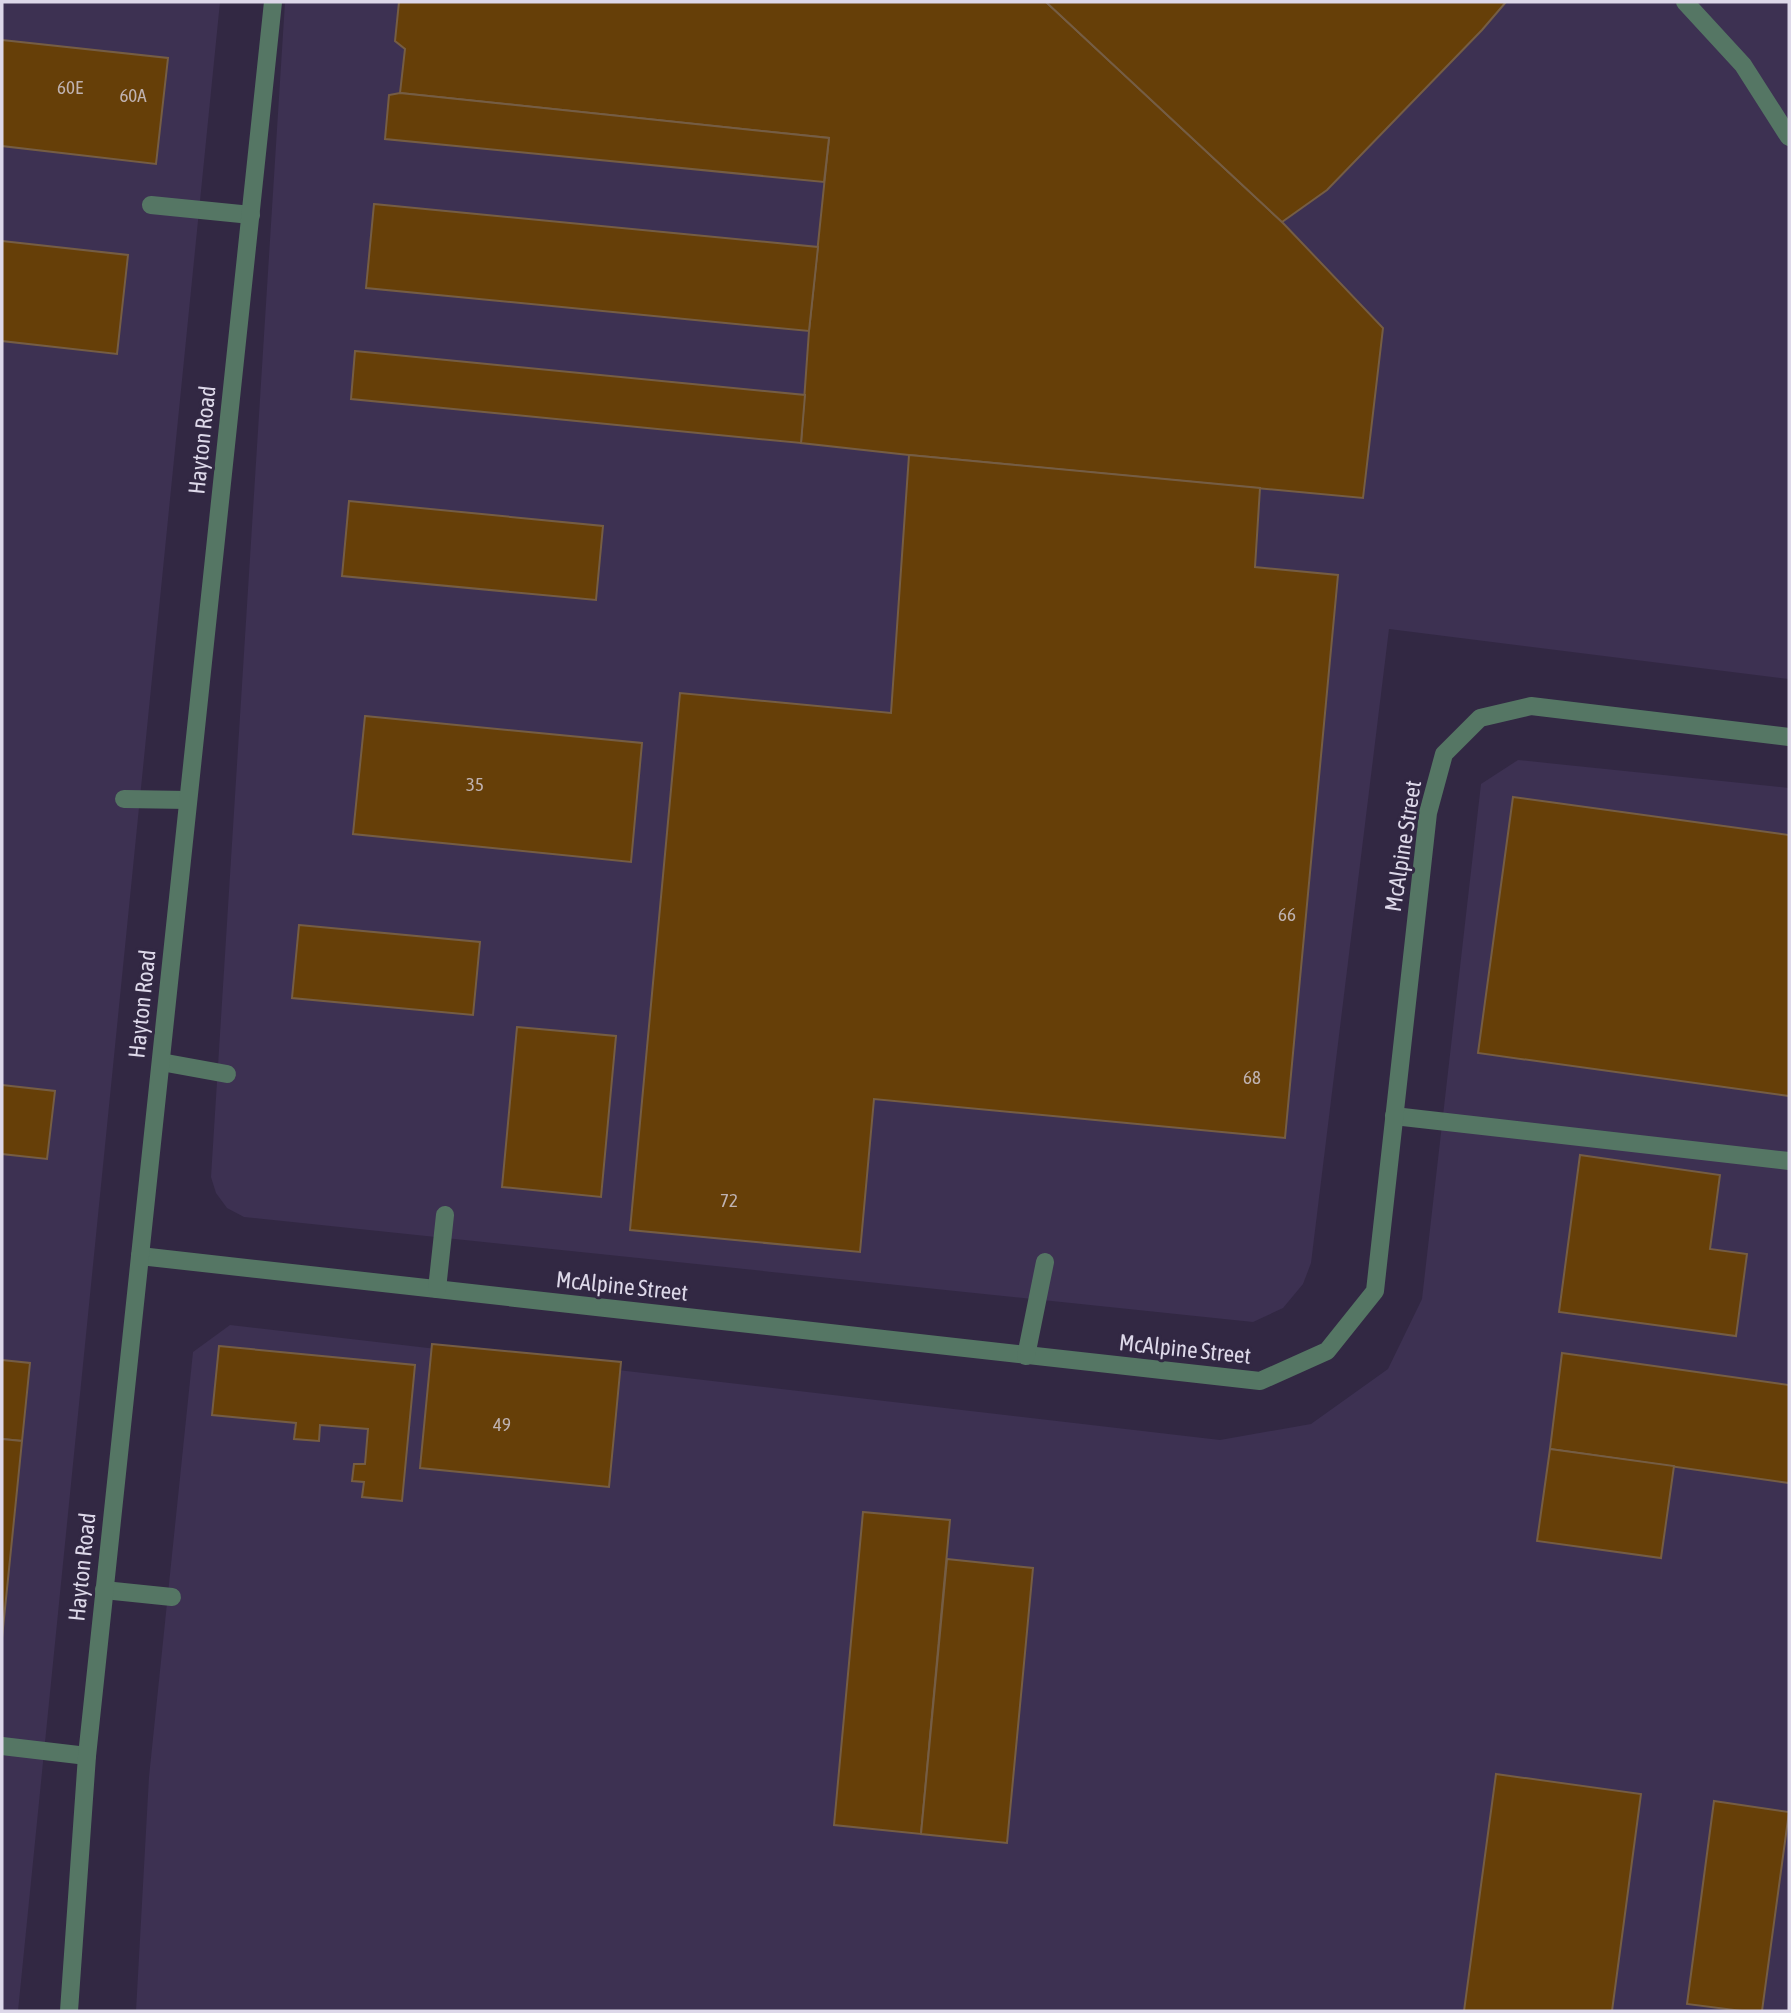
<svg xmlns="http://www.w3.org/2000/svg" width="1791" height="2013" font-family="'Asap Condensed',sans-serif">
	<style>
		.built { fill: #3d3152 }
		.building { fill: #663f08; stroke: #755d44; stroke-width: 2 }
		.lines { fill: none; stroke-linecap: round; stroke-linejoin: round }
		.minor { stroke: #557664; stroke-width: 18 }
		.labels { text-anchor: middle; stroke-width: 6; stroke-linejoin: round; paint-order: stroke }
		.number-label { font-size: 19px; fill: #bfb2b1 }
		.street-label { font-size: 23px; fill: #ddd8e9; stroke: #322843 }
	</style>
	<rect width="100%" height="100%" fill="#322843"/>
	<!-- built -->
	<g class="built">
		<polygon points="2,2 220,2 18,2011 2,2011"/>
		<polygon points="285,2 1789,2 1789,679 1389,629 1311,1263 1303,1284 1283,1308 1253,1322 244,1217 227,1208 216,1193 211,1177"/>
		<polygon points="1518,760 1789,788 1789,2011 136,2011 149,1777 193,1352 230,1325 1220,1440 1311,1424 1388,1369 1422,1299 1481,784"/>
	</g>
	<!-- building -->
	<g class="building">
		<polygon points="399,2 1046,2 1282,222 1383,328 1363,498 909,455 801,443 809,331 829,138 400,93 405,49 395,41"/>
		<polygon points="1046,2 1506,2 1482,30 1327,190 1282,222"/>
		<polygon points="2,40 168,58 156,164 2,146"/>
		<polygon points="400,93 829,138 824,182 385,139 389,95"/>
		<polygon points="374,204 818,247 809,331 366,288"/>
		<polygon points="2,241 128,255 117,354 2,341"/>
		<polygon points="355,351 805,395 801,443 351,399"/>
		<polygon points="909,455 1260,488 1255,567 1338,575 1285,1138 874,1099 860,1252 630,1230 680,693 891,713"/>
		<polygon points="349,501 603,526 596,600 342,576"/>
		<polygon points="365,716 642,743 631,862 353,834"/>
		<polygon points="1513,797 1789,835 1789,1096 1478,1053"/>
		<polygon points="299,925 480,942 473,1015 292,998"/>
		<polygon points="517,1027 616,1036 601,1197 502,1187"/>
		<polygon points="2,1085 55,1091 47,1159 2,1154"/>
		<polygon points="1580,1155 1720,1175 1710,1249 1747,1254 1736,1336 1559,1312"/>
		<polygon points="432,1344 621,1362 609,1487 420,1468"/>
		<polygon points="219,1346 415,1365 402,1501 362,1497 364,1482 352,1481 354,1464 365,1464 368,1429 320,1425 319,1441 294,1439 296,1423 212,1415"/>
		<polygon points="1562,1353 1789,1385 1789,1483 1550,1449"/>
		<polygon points="2,1360 30,1363 22,1441 2,1439"/>
		<polygon points="2,1439 22,1441 2,1638"/>
		<polygon points="1550,1449 1674,1466 1661,1558 1537,1541"/>
		<polygon points="863,1512 950,1520 921,1834 834,1825"/>
		<polygon points="947,1559 1033,1568 1007,1843 921,1834"/>
		<polygon points="1496,1774 1641,1794 1612,2011 1464,2011"/>
		<polygon points="1714,1801 1789,1812 1762,2011 1742,2011 1687,2004"/>
	</g>
	<g class="lines">
		<!-- minor -->
		<g class="minor">
			<polyline points="1685,2 1743,65 1789,137"/>
			<polyline points="151,205 251,215"/>
			<polyline points="124,799 188,800"/>
			<polyline points="161,1062 227,1074"/>
			<polyline points="1394,1116 1789,1161"/>
			<polyline points="140,1256 1260,1381 1327,1351 1375,1291 1428,813 1444,754 1480,718 1531,706 1789,737"/>
			<polyline points="437,1289 445,1215"/>
			<polyline points="1026,1356 1045,1262"/>
			<polyline points="104,1590 172,1597"/>
			<polyline points="2,1746 87,1756"/>
			<polyline points="69,2011 87,1756 273,2"/>
		</g>
	</g>
	<g class="labels">
		<!-- number labels -->
		<g class="number-label">
			<text x="70" y="94">60E</text>
			<text x="133" y="102">60A</text>
			<text x="475" y="791">35</text>
			<text x="1287" y="921">66</text>
			<text x="1252" y="1084">68</text>
			<text x="729" y="1207">72</text>
			<text x="502" y="1431">49</text>
		</g>
		<!-- street labels -->
		<g class="street-label">
			<text transform="translate(202 440) rotate(-84)" y="8">Hayton Road</text>
			<text transform="translate(1403 846) rotate(-81)" y="8">McAlpine Street</text>
			<text transform="translate(142 1004) rotate(-84)" y="8">Hayton Road</text>
			<text transform="translate(622 1286) rotate(6)" y="8">McAlpine Street</text>
			<text transform="translate(1185 1349) rotate(6)" y="8">McAlpine Street</text>
			<text transform="translate(82 1567) rotate(-84)" y="8">Hayton Road</text>
		</g>
	</g>
	<!-- border -->
	<rect width="1791" height="2013" fill="none" stroke="#ddd8e9" stroke-width="7"/>
</svg>
